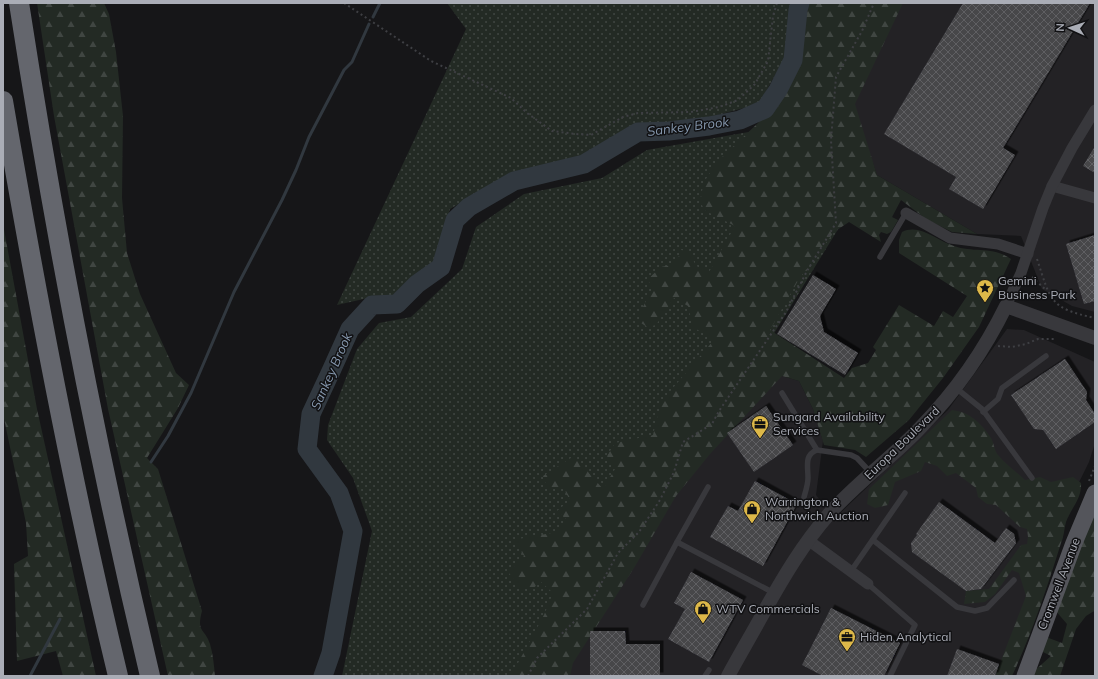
<svg xmlns="http://www.w3.org/2000/svg" width="1098" height="679" font-family="Mulish,sans-serif">
	<style>
		.built { fill: #232225 }
		.green { fill: url(#green-dots) }
		.forest { fill: url(#forest-firs) }
		.lines { fill: none; stroke-linecap: round; stroke-linejoin: round }
		.stream { stroke: #31383f; stroke-width: 3 }
		.river { stroke: #31383f; stroke-width: 19 }
		.building { fill: url(#building-cross-hatch); filter: url(#shadow) }
		.path { stroke: #3e3f43; stroke-width: 2; stroke-dasharray: 2 3; stroke-linecap: butt }
		.service { stroke: #38383c; stroke-width: 5.5 }
		.minor { stroke: #38383c; stroke-width: 11 }
		.tertiary { stroke: #38383c; stroke-width: 14 }
		.primary { stroke: #54555b; stroke-width: 17 }
		.motorway { stroke: #64666d; stroke-width: 20 }
		.labels { text-anchor: middle; stroke-width: 3; stroke-linejoin: round; paint-order: stroke }
		.poi-label { font-size: 12px; fill: #aaadb6; stroke: #111113; text-anchor: start }
		.street-label { font-size: 12px; fill: #aaadb6; stroke: #111113 }
		.water-label { font-size: 13px; font-style: italic; fill: #8597ad; stroke: #111113 }
	</style>
	<defs>
		<pattern id="green-dots" width="8" height="8" patternUnits="userSpaceOnUse"><rect width="8" height="8" fill="#232a24"/><path d="M2 2h.1M6 6h.1" fill="none" stroke="#404642" stroke-width="1.8" stroke-linecap="round"/></pattern>
		<pattern id="forest-firs" width="22" height="20" patternUnits="userSpaceOnUse"><rect width="22" height="20" fill="#232a24"/><path d="M5 1l3.5 6h-7zM16 11l3.5 6h-7z" fill="#404642"/></pattern>
		<pattern id="building-cross-hatch" width="8" height="8" patternUnits="userSpaceOnUse"><rect width="8" height="8" fill="#46464a"/><path d="M0 0l8 8M0 8l8-8" fill="none" stroke="#5e5e62"/></pattern>
		<filter id="shadow"><feDropShadow dx="3.5" dy="-3.5" stdDeviation="0" flood-color="#0009"/></filter>
	</defs>
	<rect width="100%" height="100%" fill="#161618"/>
	<!-- built -->
	<g class="built">
		<polygon points="900,3 1095,3 1095,312 1072,306 1042,289 1021,236 977,234 877,175 852,103"/>
		<polygon points="1007,329 1024,330 1095,362 1095,443 1089,462 1053,535 1001,676 554,676 682,473 762,370 799,381 813,409 823,441 816,495 835,518 948,410"/>
	</g>
	<!-- green -->
	<g class="green">
		<polygon points="447,3 791,3 785,57 759,104 699,120 636,125 578,159 510,174 450,209 434,261 391,297 368,298 337,305 466,29"/>
		<polygon points="847,101 848,213 770,340 696,398 559,676 342,676 372,531 353,478 327,440 328,425 357,349 379,323 411,317 462,269 476,227 524,194 602,178 647,150 777,127"/>
	</g>
	<!-- forest -->
	<g class="forest">
		<path d="M37,3H104L109,14L116,52L123,116L122,198L127,253L140,294L176,373L189,385L178,408L147,458L158,469L202,611C196,633 205,628 210,644C213,654 214,666 215,676H168L108,409L54,116Z"/>
		<path d="M800,3H903L855,104L877,175L977,234L952,232L926,219L901,200L892,217L898,220L891,232L887,234L881,232L879,235L881,242L849,222L834,232L799,279L770,330L844,378L852,368L868,363L876,350L873,347L899,305L934,326L943,311L953,317L967,296L899,253V240L902,232C920,223 937,241 954,246C973,253 993,246 1011,259L1010,261L979,327L943,378L909,420L866,457L855,450L824,445L813,409L799,381L782,376L710,454L676,496L634,568L573,663L570,676H511L544,615L553,593L540,581L533,589L519,587L509,573L524,556L513,540L557,532L567,520L557,511L570,500L562,486L548,490L543,476L574,456L603,489L615,469L607,456L615,443L653,435L661,402L714,340L693,327L688,306L674,298L656,325L647,327L641,323L640,313L652,289L648,279L661,267L676,264L681,250L689,251L696,266L709,272L735,226L704,210L700,200L704,182L718,161L758,123L780,91L798,43L806,9Z"/>
		<polygon points="3,224 37,409 96,676 63,676 56,651 17,661 14,564 28,556 26,523 3,414"/>
		<path d="M952,410C970,412 981,423 991,438C994,443 994,450 998,455C1005,464 1017,472 1025,480L1040,477L1051,482L1073,477L1081,483C1082,499 1071,508 1066,522C1064,529 1064,537 1061,543C1047,588 1032,633 1012,676H995L1026,596L1019,573L1012,570L995,594L985,602L964,604L966,591L989,589L1021,545L1027,544L1028,537L1027,529L1020,527L996,505L987,504L978,497L976,488L956,473L947,476L937,466L925,462L921,471L895,482L888,505L875,508L867,504L869,489Z"/>
		<polygon points="1095,507 1095,593 1094,595 1095,609 1094,611 1086,616 1076,629 1060,676 1031,676 1033,672 1051,656 1039,650 1046,637 1062,643 1067,624 1055,610"/>
	</g>
	<g class="lines">
		<!-- stream -->
		<g class="stream">
			<polyline points="373,17 380,3"/>
			<polyline points="151,462 168,436 191,393 234,292 282,200 296,170 309,137 344,70 352,62 369,24"/>
			<polyline points="30,676 60,619"/>
		</g>
		<!-- river -->
		<polyline class="river" points="323,676 331,653 353,531 339,493 307,449 311,414 332,369 350,329 372,305 397,304 417,284 441,267 455,220 469,207 514,181 584,164 638,132 669,131 709,126 740,120 765,109 778,90 793,60 798,10 800,3"/>
	</g>
	<!-- building -->
	<g class="building">
		<polygon points="963,3 1090,3 1003,148 1015,155 983,209 949,189 956,177 884,134"/>
		<polygon points="1095,146 1095,173 1083,166"/>
		<polygon points="1095,235 1095,301 1084,304 1066,244"/>
		<polygon points="813,275 836,289 820,316 824,332 858,353 845,375 777,334"/>
		<polygon points="1065,359 1087,392 1086,400 1095,414 1095,422 1056,449 1043,430 1034,429 1011,395"/>
		<polygon points="766,406 793,445 754,472 727,433"/>
		<polygon points="755,481 797,504 763,566 710,537 728,506 738,511"/>
		<polygon points="939,502 995,543 1006,528 1014,534 1016,543 981,589 966,591 912,552 911,543 917,535 916,534"/>
		<polygon points="691,572 743,600 709,662 668,639 685,609 674,603"/>
		<polygon points="831,608 900,643 884,676 823,676 802,665"/>
		<polygon points="590,631 625,631 626,644 660,644 660,676 590,676"/>
		<polygon points="957,649 999,664 995,676 947,676"/>
	</g>
	<g class="lines">
		<!-- path -->
		<g class="path">
			<polyline points="344,3 431,61 511,98 527,113 552,131 576,134 591,135 623,117 638,113 691,112 719,107 738,100 755,84 768,61 773,16 777,3"/>
			<path d="M1037,259C1051,301 1049,308 1095,318"/>
			<polyline points="1032,277 1046,290"/>
			<polyline points="998,346 1012,347 1026,344 1038,339 1056,339"/>
			<polyline points="1089,481 1095,466"/>
			<polyline points="528,676 537,658 587,609 618,553 639,532 660,500 674,472 683,442 712,424 719,411 786,312 807,271 836,223 831,140 836,77 862,31 874,3"/>
		</g>
		<!-- service -->
		<g class="service">
			<polyline points="880,257 906,213"/>
			<polyline points="956,388 982,409 1032,478"/>
			<polyline points="782,393 817,450 851,455 857,458 871,473"/>
			<polyline points="983,412 998,399 1002,388 1046,356"/>
			<path d="M804,497C806,490 808,484 808,478C808,466 804,455 817,450"/>
			<polyline points="873,540 957,607 975,611 987,608 1014,580"/>
			<polyline points="677,542 708,487"/>
			<polyline points="851,571 905,493"/>
			<polyline points="868,584 915,625 890,676"/>
			<polyline points="643,605 677,542 774,593"/>
			<polyline points="705,676 709,670"/>
		</g>
		<!-- minor -->
		<g class="minor">
			<polyline points="1052,186 1095,198"/>
			<polyline points="906,213 950,238 998,244 1028,254"/>
			<polyline points="1006,306 1021,273 1043,208 1052,186 1072,148 1095,110"/>
			<polyline points="808,540 868,584"/>
		</g>
		<!-- tertiary -->
		<path class="tertiary" d="M728,676C740,654 753,632 765,610C784,576 803,544 829,514C857,482 892,458 921,427C956,391 984,351 1006,306L1095,338"/>
		<!-- primary -->
		<polyline class="primary" points="1025,676 1074,543 1095,493"/>
		<!-- motorway -->
		<g class="motorway">
			<path d="M19,3C54,229 97,453 150,676"/>
			<path d="M3,101C36,294 72,486 118,676"/>
		</g>
	</g>
	<!-- icons -->
	<defs>
		<symbol id="sight-pin" viewBox="-11 -11 22 30"><path d="M0 17L-7.5 6A9.5 9.5 0 1 1 7.5 6Z" fill="#ddb849" stroke="#111113"/><path d="M0-6L1.8-2.2L6-1.7L2.9 1.2L3.7 5.4L0 3.3L-3.7 5.4L-2.9 1.2L-6-1.7L-1.8-2.2Z" fill="#111"/></symbol>
		<symbol id="office-pin" viewBox="-11 -11 22 30"><path d="M0 17L-7.5 6A9.5 9.5 0 1 1 7.5 6Z" fill="#ddb849" stroke="#111113"/><path d="M-6-3h4V-5.5h4V-3h4V5H-6ZM-1-4.5V-3h2v-1.5ZM-6 0V1H6V0Z" fill="#111"/></symbol>
		<symbol id="shop-pin" viewBox="-11 -11 22 30"><path d="M0 17L-7.5 6A9.5 9.5 0 1 1 7.5 6Z" fill="#ddb849" stroke="#111113"/><path d="M-5-2.5h2.3a2.7 3.5 0 0 1 5.4 0H5L5.5 6h-11ZM-1.5-2.5h3a1.5 2.3 0 0 0-3 0Z" fill="#111"/></symbol>
	</defs>
	<g fill-rule="evenodd">
		<use href="#sight-pin" x="975" y="278" width="20" height="27"/>
		<use href="#office-pin" x="750" y="414" width="20" height="27"/>
		<use href="#shop-pin" x="742" y="499" width="20" height="27"/>
		<use href="#shop-pin" x="693" y="599" width="20" height="27"/>
		<use href="#office-pin" x="837" y="627" width="20" height="27"/>
	</g>
	<g class="labels">
		<!-- poi labels -->
		<g class="poi-label">
			<text x="998" y="285">Gemini<tspan x="998" dy="14">Business Park</tspan></text>
			<text x="773" y="421">Sungard Availability<tspan x="773" dy="14">Services</tspan></text>
			<text x="765" y="506">Warrington &amp;<tspan x="765" dy="14">Northwich Auction</tspan></text>
			<text x="716" y="613">WTV Commercials</text>
			<text x="860" y="641">Hiden Analytical</text>
		</g>
		<!-- street labels -->
		<g class="street-label">
			<text transform="translate(902 443) rotate(-44)" y="4">Europa Boulevard</text>
			<text transform="translate(1059 584) rotate(-69)" y="4">Cromwell Avenue</text>
		</g>
		<!-- water labels -->
		<g class="water-label">
			<text transform="translate(688 126) rotate(-7)" y="5">Sankey Brook</text>
			<text transform="translate(331 371) rotate(-66)" y="5">Sankey Brook</text>
		</g>
	</g>
	<!-- border -->
	<rect width="1098" height="679" fill="none" stroke="#aaadb6" stroke-width="8"/>
	<!-- north arrow -->
	<g transform="translate(1070 28) rotate(273)" stroke="#111113" stroke-width="3" paint-order="stroke">
	<path d="M0-3L7 15L0 10L-7 15Z" fill="#aaadb6"/>
	<text y="-6" font-size="11" font-weight="bold" text-anchor="middle" fill="#aaadb6">N</text>
	</g>
</svg>
